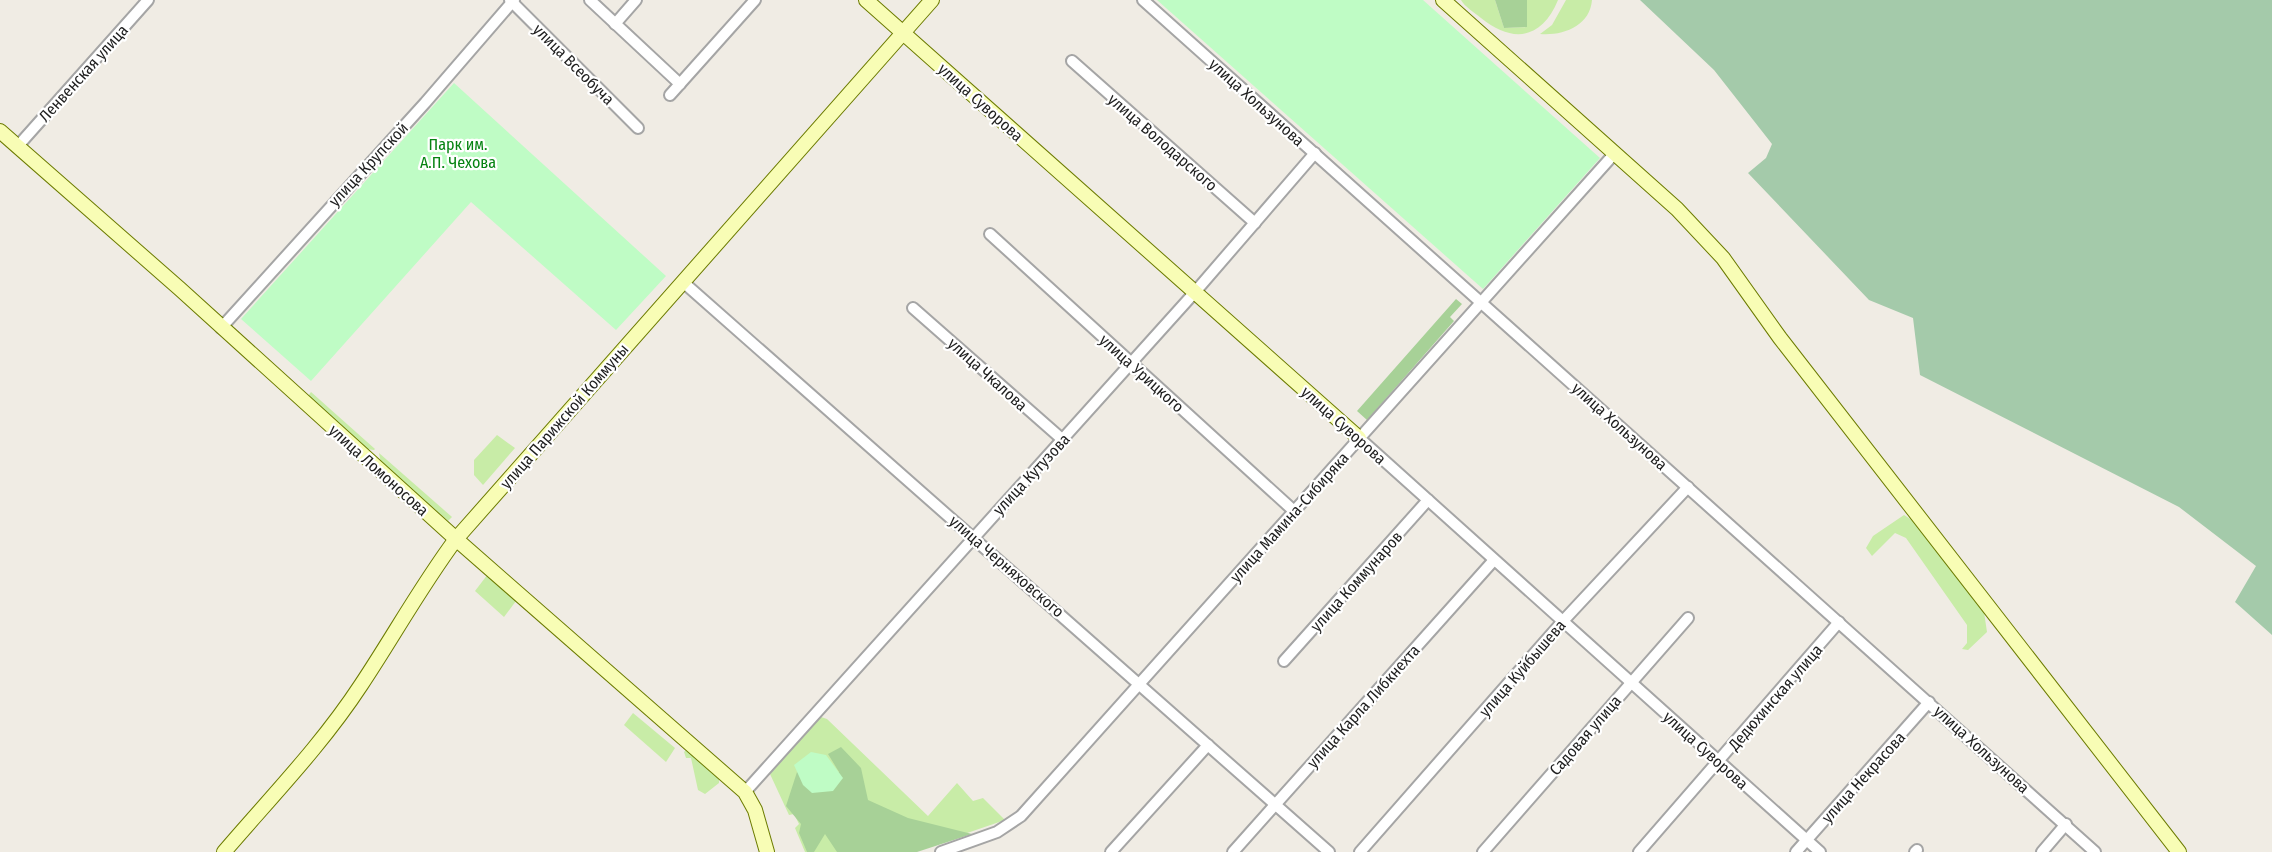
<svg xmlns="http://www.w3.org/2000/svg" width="2272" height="852" font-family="'Fira Sans Condensed',sans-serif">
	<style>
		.grass { fill: #c8eca7 }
		.forest { fill: #a7d197 }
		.cemetery { fill: #a4caaa }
		.park { fill: #bffcc5 }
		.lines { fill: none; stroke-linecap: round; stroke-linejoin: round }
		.street-casing { stroke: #a5a5a5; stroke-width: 14 }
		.secondary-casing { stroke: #6c7b00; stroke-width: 16 }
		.street { stroke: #fff; stroke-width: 10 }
		.secondary { stroke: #f8fdb5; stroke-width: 14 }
		.labels { text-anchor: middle; stroke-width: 4.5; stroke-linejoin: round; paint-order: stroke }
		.street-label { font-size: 16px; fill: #1e1e1e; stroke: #fff }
		.park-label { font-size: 16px; fill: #068312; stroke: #fff }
	</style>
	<rect width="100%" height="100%" fill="#f0ece4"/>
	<!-- grass -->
	<g class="grass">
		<path d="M1461,0H1495L1504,28L1527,27V0H1558C1542,39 1513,44 1481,18C1475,13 1464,6 1461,0Z"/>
		<path d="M1566,0H1592C1590,26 1563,36 1540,34L1552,25Z"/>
		<polygon points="311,392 375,449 374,450 367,449 308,396"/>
		<polygon points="497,435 515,448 483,485 474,475 474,460"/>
		<polygon points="379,453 452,517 448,521 381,463"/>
		<polygon points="1904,515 1912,520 1984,612 1987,632 1968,650 1962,649 1967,643 1967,625 1906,538 1895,533 1872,556 1866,548 1873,536"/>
		<polygon points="488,574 515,598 516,601 504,617 475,591"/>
		<polygon points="633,713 675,748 666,762 624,725"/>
		<polygon points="821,717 827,719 928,816 957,783 973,801 983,798 1005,820 912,852 805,852 795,828 799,824 794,814 789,815 770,774"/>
		<polygon points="686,750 719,776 719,783 705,794 698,790 691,758 686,758 684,752"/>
	</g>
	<!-- forest -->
	<g class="forest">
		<polygon points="1495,0 1527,0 1527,27 1504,28"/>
		<polygon points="1456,299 1462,304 1450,317 1454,321 1367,420 1357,411"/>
		<polygon points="841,747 861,768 868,800 908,818 972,834 917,852 837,852 825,834 814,852 807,852 799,833 801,824 786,806 797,772 822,785 839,772 828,754"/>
	</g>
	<!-- cemetery -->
	<polygon class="cemetery" points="1640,0 2272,0 2272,635 2235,602 2256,566 2179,507 1920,375 1913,318 1869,300 1748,173 1766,158 1772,144 1714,70"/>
	<!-- park -->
	<g class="park">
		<polygon points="1157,0 1423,0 1600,158 1483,289"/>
		<polygon points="454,83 666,276 616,330 471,202 311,381 241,319"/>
		<polygon points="811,752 826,755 843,778 833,791 812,793 803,785 794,765"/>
	</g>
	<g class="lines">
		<defs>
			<g id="street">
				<polyline points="510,0 638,128"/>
				<polyline points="590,0 680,84"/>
				<polyline points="1143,0 2095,852"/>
				<polyline points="615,24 636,0"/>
				<polyline points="1072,61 1255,223"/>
				<polyline points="670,95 755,0"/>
				<polyline points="17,147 148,0"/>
				<polyline points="990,234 1294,511"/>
				<polyline points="683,282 1329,852"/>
				<polyline points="913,308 1063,440"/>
				<polyline points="221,328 425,103 514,0"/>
				<polyline points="1359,438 1820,852"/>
				<polyline points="1284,661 1428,500"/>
				<polyline points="745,792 1195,292 1315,153"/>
				<polyline points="941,852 997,832 1021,816 1615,153"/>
				<polyline points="1111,852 1208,745"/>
				<polyline points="1233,852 1494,560"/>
				<polyline points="1360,852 1563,621 1688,487"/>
				<polyline points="1483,852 1688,618"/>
				<polyline points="1639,852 1839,622"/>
				<polyline points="1796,852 1929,702"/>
				<polyline points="1915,852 1917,850"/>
				<polyline points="2042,852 2066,824"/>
			</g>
			<g id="secondary">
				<polyline points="866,0 1359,438"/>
				<polyline points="1443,0 1677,209 1723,258 1780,338 2179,852"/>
				<polyline points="0,131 180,289 456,539 745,792 755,810 767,852"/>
				<path d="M224,852C271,797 321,746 361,685C393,637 421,586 456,539L932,0"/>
			</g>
		</defs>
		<!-- street casing -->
		<use href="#street" class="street-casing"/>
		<!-- secondary casing -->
		<use href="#secondary" class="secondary-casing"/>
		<!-- street -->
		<use href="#street" class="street"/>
		<!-- secondary -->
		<use href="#secondary" class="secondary"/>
	</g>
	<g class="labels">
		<!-- street labels -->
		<g class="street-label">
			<text transform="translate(574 64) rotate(45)" y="6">улица Всеобуча</text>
			<text transform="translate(83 73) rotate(-48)" y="6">Ленвенская улица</text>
			<text transform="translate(981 102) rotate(42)" y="6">улица Суворова</text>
			<text transform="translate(1257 102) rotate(42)" y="6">улица Хользунова</text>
			<text transform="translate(1163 142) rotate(41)" y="6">улица Володарского</text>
			<text transform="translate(368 164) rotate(-47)" y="6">улица Крупской</text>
			<text transform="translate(1142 373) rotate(42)" y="6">улица Урицкого</text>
			<text transform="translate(988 374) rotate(42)" y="6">улица Чкалова</text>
			<text transform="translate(564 416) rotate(-49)" y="6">улица Парижской Коммуны</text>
			<text transform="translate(1344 425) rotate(42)" y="6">улица Суворова</text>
			<text transform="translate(1620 426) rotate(42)" y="6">улица Хользунова</text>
			<text transform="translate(379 470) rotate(42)" y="6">улица Ломоносова</text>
			<text transform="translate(1031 474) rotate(-47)" y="6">улица Кутузова</text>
			<text transform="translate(1289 517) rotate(-48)" y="6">улица Мамина-Сибиряка</text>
			<text transform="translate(1007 566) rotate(41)" y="6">улица Черняховского</text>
			<text transform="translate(1356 581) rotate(-48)" y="6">улица Коммунаров</text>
			<text transform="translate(1522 668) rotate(-49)" y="6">улица Куйбышева</text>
			<text transform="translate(1775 697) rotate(-49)" y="6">Дедюхинская улица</text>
			<text transform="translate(1363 706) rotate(-48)" y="6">улица Карла Либкнехта</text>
			<text transform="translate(1585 735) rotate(-49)" y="6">Садовая улица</text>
			<text transform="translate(1982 749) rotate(42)" y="6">улица Хользунова</text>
			<text transform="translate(1706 750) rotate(42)" y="6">улица Суворова</text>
			<text transform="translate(1863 777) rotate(-48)" y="6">улица Некрасова</text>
		</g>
		<!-- park labels -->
		<g class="park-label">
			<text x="458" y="150">Парк им.<tspan x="458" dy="18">А.П. Чехова</tspan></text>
		</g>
	</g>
</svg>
